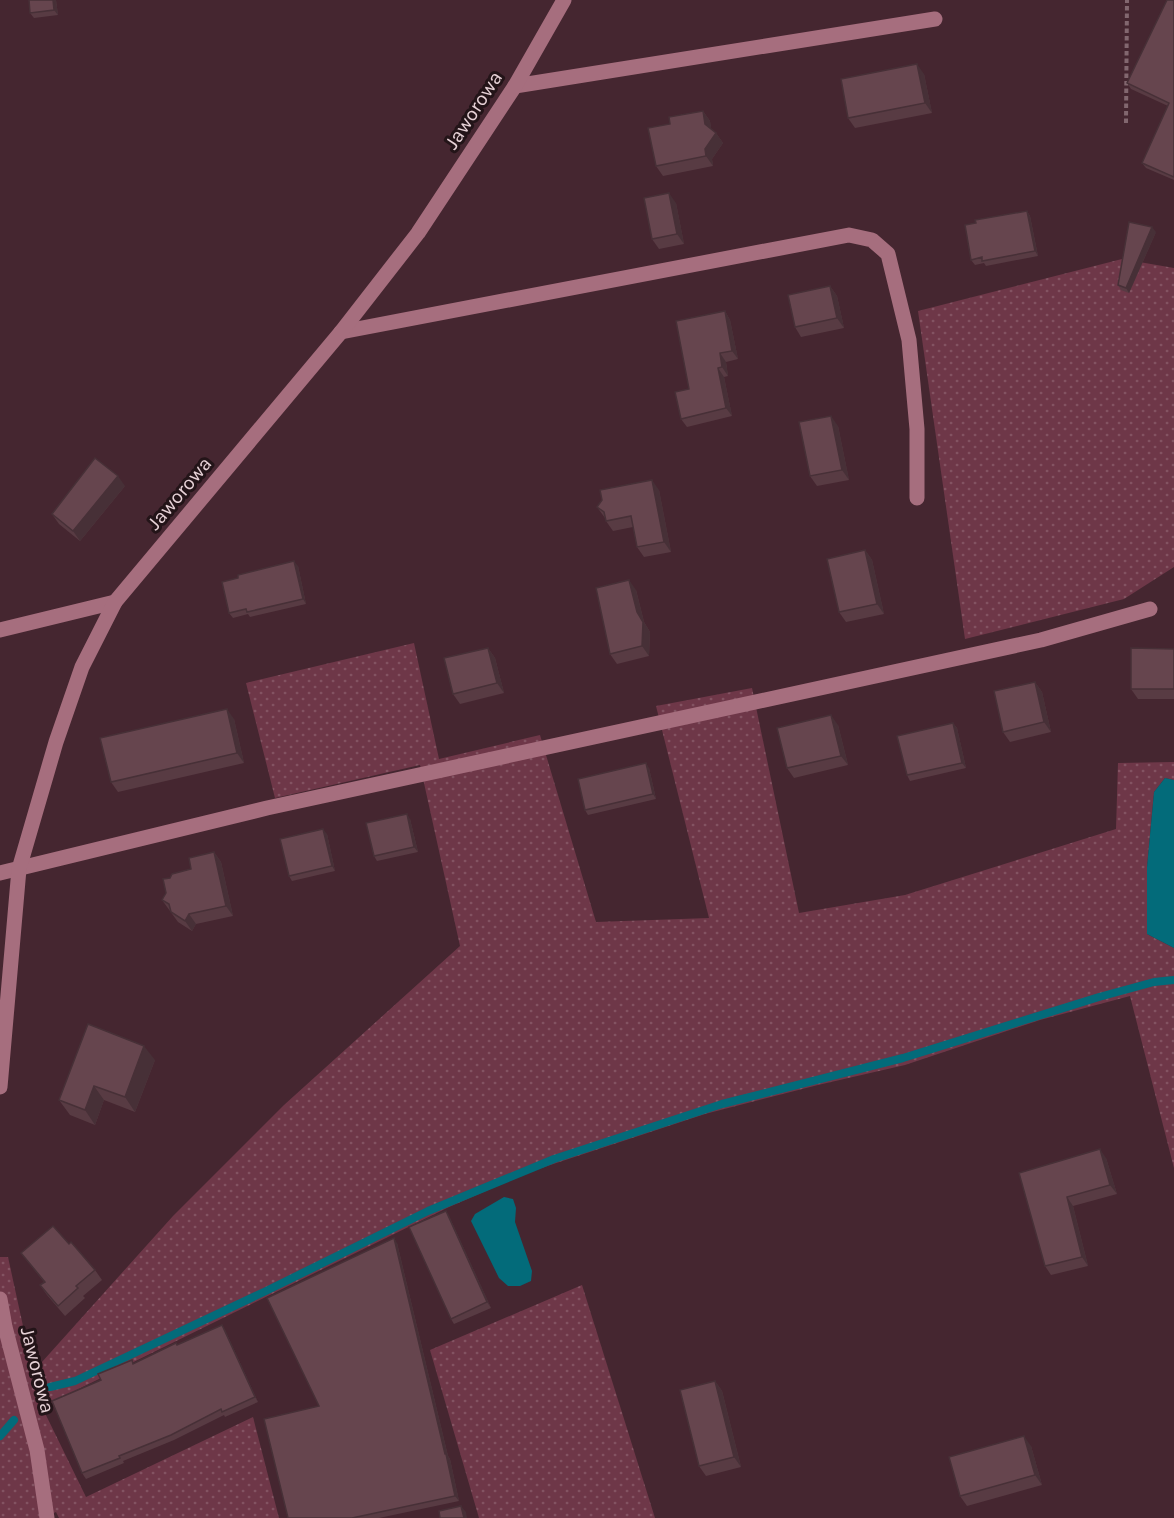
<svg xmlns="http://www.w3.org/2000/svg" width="1174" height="1518" font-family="Karla,sans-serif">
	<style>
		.grass { fill: url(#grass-dots) }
		.water { fill: #036b7a }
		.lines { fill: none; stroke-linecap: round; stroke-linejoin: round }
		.stream { stroke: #036b7a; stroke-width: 8 }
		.path { stroke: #82676f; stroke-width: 4; stroke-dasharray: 4.5 3; stroke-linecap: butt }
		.minor { stroke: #a66e7e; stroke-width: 15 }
		.wall { fill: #583b43 }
		.shaded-wall { fill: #473037 }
		.building { fill: #66454e; stroke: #473037; stroke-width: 1.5 }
		.labels { text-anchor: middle; stroke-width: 6; stroke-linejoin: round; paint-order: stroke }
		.street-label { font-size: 20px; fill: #e7d2d7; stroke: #231418 }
	</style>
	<defs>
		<pattern id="grass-dots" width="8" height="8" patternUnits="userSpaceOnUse" patternTransform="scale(1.5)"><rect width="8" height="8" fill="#6e3748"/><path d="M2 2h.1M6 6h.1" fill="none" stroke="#835362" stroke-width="1.8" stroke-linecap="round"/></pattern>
	</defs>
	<rect width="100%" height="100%" fill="#452630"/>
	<!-- grass -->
	<g class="grass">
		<polygon points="1122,259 1174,268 1174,567 1124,599 965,639 918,311"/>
		<polygon points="414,643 439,759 540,735 596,922 709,918 656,706 752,688 799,913 905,895 1116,829 1118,763 1174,762 1174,780 1165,778 1154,792 1147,867 1147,934 1174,948 1174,1168 1130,996 1040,1020 905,1065 818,1085 705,1114 532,1171 449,1207 42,1407 86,1497 253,1417 279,1518 59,1518 56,1512 43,1518 0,1518 0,1257 8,1257 33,1372 173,1216 284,1105 460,946 420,765 275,798 246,683"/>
		<polygon points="582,1285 655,1518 479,1518 430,1350"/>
	</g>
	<!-- water -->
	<g class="water">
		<polygon points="1165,778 1174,780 1174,948 1147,934 1147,867 1154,792"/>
		<polygon points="504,1197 513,1199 516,1208 515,1222 532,1271 531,1281 520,1286 508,1286 499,1278 471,1221 475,1214"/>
	</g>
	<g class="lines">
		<!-- stream -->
		<g class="stream">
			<polyline points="50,1387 75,1381 266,1291 428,1211 554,1159 722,1104 903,1058 1099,997 1154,982 1174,980"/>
			<polyline points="0,1436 14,1420"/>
		</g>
		<!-- path -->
		<polyline class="path" points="1126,123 1127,0"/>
		<!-- minor -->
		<g class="minor">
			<polyline points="515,86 935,19"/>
			<polyline points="341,332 849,235 872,240 888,254 909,340 917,429 917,498"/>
			<polyline points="0,630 115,602"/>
			<polyline points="0,873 267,808 1041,640 1150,609"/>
			<polyline points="0,1087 19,869 56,742 82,667 115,602 341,332 418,233 515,86 564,0"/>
			<polyline points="0,1299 5,1327 37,1450 47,1518"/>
		</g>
	</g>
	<!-- wall -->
	<g class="wall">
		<polygon points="56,0 58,15 34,18 30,13"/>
		<polygon points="1174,0 1174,180 1146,168 1142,163 1168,106 1131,89 1127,83"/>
		<polygon points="924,74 932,113 855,128 848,118"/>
		<polygon points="703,111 710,121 711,129 716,133 723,143 712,159 713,166 663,176 656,166 670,124"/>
		<polygon points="676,203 684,244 659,249 652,239"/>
		<polygon points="1027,211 1030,216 1038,256 986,266 984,263 975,265 971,260 976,223"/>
		<polygon points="1156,232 1129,293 1121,290 1118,285"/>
		<polygon points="830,286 837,296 844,328 801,337 795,327"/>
		<polygon points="725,311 730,320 738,359 726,362 728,376 724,377 732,416 687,427 681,419 689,389"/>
		<polygon points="838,426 849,480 817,486 810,476"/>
		<polygon points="125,486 80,541 59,524 52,514"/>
		<polygon points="659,490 671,552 644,557 637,547 633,527 613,531 606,521 605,518 597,507"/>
		<polygon points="865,550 872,560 884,614 846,622 839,612"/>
		<polygon points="298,566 306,604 250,617 248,614 233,618 229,613"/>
		<polygon points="636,590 644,622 650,632 649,656 617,664 610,654"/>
		<polygon points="488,648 495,658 504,693 460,704 453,694"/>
		<polygon points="1174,649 1174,699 1138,699 1131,689"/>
		<polygon points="1035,682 1042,692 1051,732 1010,742 1003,732"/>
		<polygon points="234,719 244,763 118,792 111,782"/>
		<polygon points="953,723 957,728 966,768 910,781 907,775"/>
		<polygon points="838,725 848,765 794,778 787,768"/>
		<polygon points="649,768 656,799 588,815 585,810"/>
		<polygon points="410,819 418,852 377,861 374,856"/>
		<polygon points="327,834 335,871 292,881 289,876"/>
		<polygon points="214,852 221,862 233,916 196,924 192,931 178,922 162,900 166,893 170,878 191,869"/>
		<polygon points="155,1060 135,1112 104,1100 95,1125 70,1115 59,1100"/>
		<polygon points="1106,1158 1117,1194 1073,1206 1088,1266 1051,1275 1045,1266 1019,1173"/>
		<polygon points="446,1211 449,1216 491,1308 454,1324 451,1319"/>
		<polygon points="397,1243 448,1456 450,1459 459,1501 379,1518 288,1518 319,1406"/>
		<polygon points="69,1244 95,1270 102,1280 83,1296 85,1298 65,1316 47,1295 40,1285 44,1282 21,1253"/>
		<polygon points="222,1325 225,1330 258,1402 225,1417 224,1415 174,1440 123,1461 124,1463 86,1479 82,1473 101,1380 134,1364"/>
		<polygon points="715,1381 722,1391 741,1467 706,1476 699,1466"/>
		<polygon points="1031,1446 1042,1485 967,1506 960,1496"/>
	</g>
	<!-- shaded-wall -->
	<g class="shaded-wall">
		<polygon points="53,0 56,0 58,15 54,10"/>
		<polygon points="917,64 924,74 932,113 925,103"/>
		<polygon points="703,111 710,121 712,134 705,124"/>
		<polygon points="716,133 723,143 712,159 713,166 706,156 705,149"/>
		<polygon points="669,193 676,203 684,244 677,234"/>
		<polygon points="1027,211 1030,216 1038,256 1035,251"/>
		<polygon points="1152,227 1156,232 1129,293 1126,288"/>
		<polygon points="830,286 837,296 844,328 837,318"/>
		<polygon points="725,311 730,320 738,359 732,351"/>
		<polygon points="720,353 726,362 728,376 722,367"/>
		<polygon points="718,368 724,377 732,416 726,408"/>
		<polygon points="831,416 838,426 849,480 842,470"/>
		<polygon points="118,476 125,486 80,541 73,531"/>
		<polygon points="652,480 659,490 671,552 664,542"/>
		<polygon points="865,550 872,560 884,614 877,604"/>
		<polygon points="294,561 298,566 306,604 303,599"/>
		<polygon points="629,580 636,590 644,622 650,632 649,656 642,646 637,612"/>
		<polygon points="488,648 495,658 504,693 497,683"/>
		<polygon points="1035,682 1042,692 1051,732 1044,722"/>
		<polygon points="227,709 234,719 244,763 237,753"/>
		<polygon points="831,715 838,725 848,765 841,756"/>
		<polygon points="953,723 957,728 966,768 962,763"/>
		<polygon points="646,763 649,768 656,799 653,794"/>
		<polygon points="407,814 410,819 418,852 414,847"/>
		<polygon points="323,829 327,834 335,871 332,866"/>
		<polygon points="214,852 221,862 233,916 226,906"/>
		<polygon points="189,914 196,924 192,931 185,921"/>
		<polygon points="144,1046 155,1060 135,1112 125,1097"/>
		<polygon points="94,1086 104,1100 95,1125 85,1110"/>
		<polygon points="1100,1149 1106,1158 1117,1194 1110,1185"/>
		<polygon points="1067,1197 1073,1206 1088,1266 1082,1257"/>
		<polygon points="446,1211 449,1216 491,1308 487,1302"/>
		<polygon points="394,1238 397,1243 448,1456 450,1459 459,1501 455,1496"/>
		<polygon points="222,1325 225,1330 258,1402 255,1397"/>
		<polygon points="715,1381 722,1391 741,1467 734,1457"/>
		<polygon points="1024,1436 1031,1446 1042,1485 1035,1475"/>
		<polygon points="461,1506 466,1512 467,1518 464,1518"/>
	</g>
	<!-- building -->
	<g class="building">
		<polygon points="29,0 53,0 54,10 30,13"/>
		<polygon points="1167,0 1174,0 1174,177 1142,163 1169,103 1127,83"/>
		<polygon points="917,64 925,103 848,118 841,79"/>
		<polygon points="703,111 705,124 716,133 705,149 706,156 656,166 648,128 670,124 669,117"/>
		<polygon points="669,193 677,234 652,239 644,198"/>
		<polygon points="1027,211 1035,251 982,261 982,257 971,260 965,225 976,223 975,220"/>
		<polygon points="1129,222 1152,227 1126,288 1118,285"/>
		<polygon points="830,286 837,318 795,327 788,295"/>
		<polygon points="725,311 732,351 720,353 722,367 718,368 726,408 681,419 675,392 689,389 676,321"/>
		<polygon points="831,416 842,470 810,476 799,422"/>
		<polygon points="95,458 118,476 73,531 52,514"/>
		<polygon points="652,480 664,542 637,547 631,516 606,521 604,512 597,507 602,500 600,490"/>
		<polygon points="865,550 877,604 839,612 827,559"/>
		<polygon points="294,561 303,599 247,612 246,609 229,613 222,582 238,578 238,575"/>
		<polygon points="629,580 637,612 643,622 642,646 610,654 596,588"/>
		<polygon points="488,648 497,683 453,694 444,658"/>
		<polygon points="1131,648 1174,649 1174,689 1131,689"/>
		<polygon points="1035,682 1044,722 1003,732 994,691"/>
		<polygon points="227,709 237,753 111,782 100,738"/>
		<polygon points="831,715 841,756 787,768 777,728"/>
		<polygon points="953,723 962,763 907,775 897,736"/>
		<polygon points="646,763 653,794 585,810 578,779"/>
		<polygon points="407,814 414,847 374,856 366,823"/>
		<polygon points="323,829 332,866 289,876 280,839"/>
		<polygon points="214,852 226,906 189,914 185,921 171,912 169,904 162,900 166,893 163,879 170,878 172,874 191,869 189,858"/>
		<polygon points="88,1024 144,1046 125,1097 94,1086 85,1110 59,1100"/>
		<polygon points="1100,1149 1110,1185 1067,1197 1082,1257 1045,1266 1019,1173"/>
		<polygon points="446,1211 487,1302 451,1319 409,1227"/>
		<polygon points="53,1226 69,1244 71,1242 95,1270 76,1286 78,1288 58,1306 40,1285 45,1282 21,1253"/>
		<polygon points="394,1238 445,1454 446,1454 455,1496 352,1518 288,1518 264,1419 319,1406 267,1298"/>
		<polygon points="222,1325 255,1397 222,1412 221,1409 171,1435 119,1456 120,1458 82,1473 52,1401 101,1380 98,1374 132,1360 133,1364 176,1343 177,1345"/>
		<polygon points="715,1381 734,1457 699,1466 680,1390"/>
		<polygon points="1024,1436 1035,1475 960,1496 949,1457"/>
		<polygon points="461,1506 464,1518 440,1518 439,1511"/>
	</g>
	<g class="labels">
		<!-- street labels -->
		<g class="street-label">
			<text transform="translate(473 110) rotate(-57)" y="7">Jaworowa</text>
			<text transform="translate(179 493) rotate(-50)" y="7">Jaworowa</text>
			<text transform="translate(38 1370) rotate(76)" y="7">Jaworowa</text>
		</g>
	</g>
</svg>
